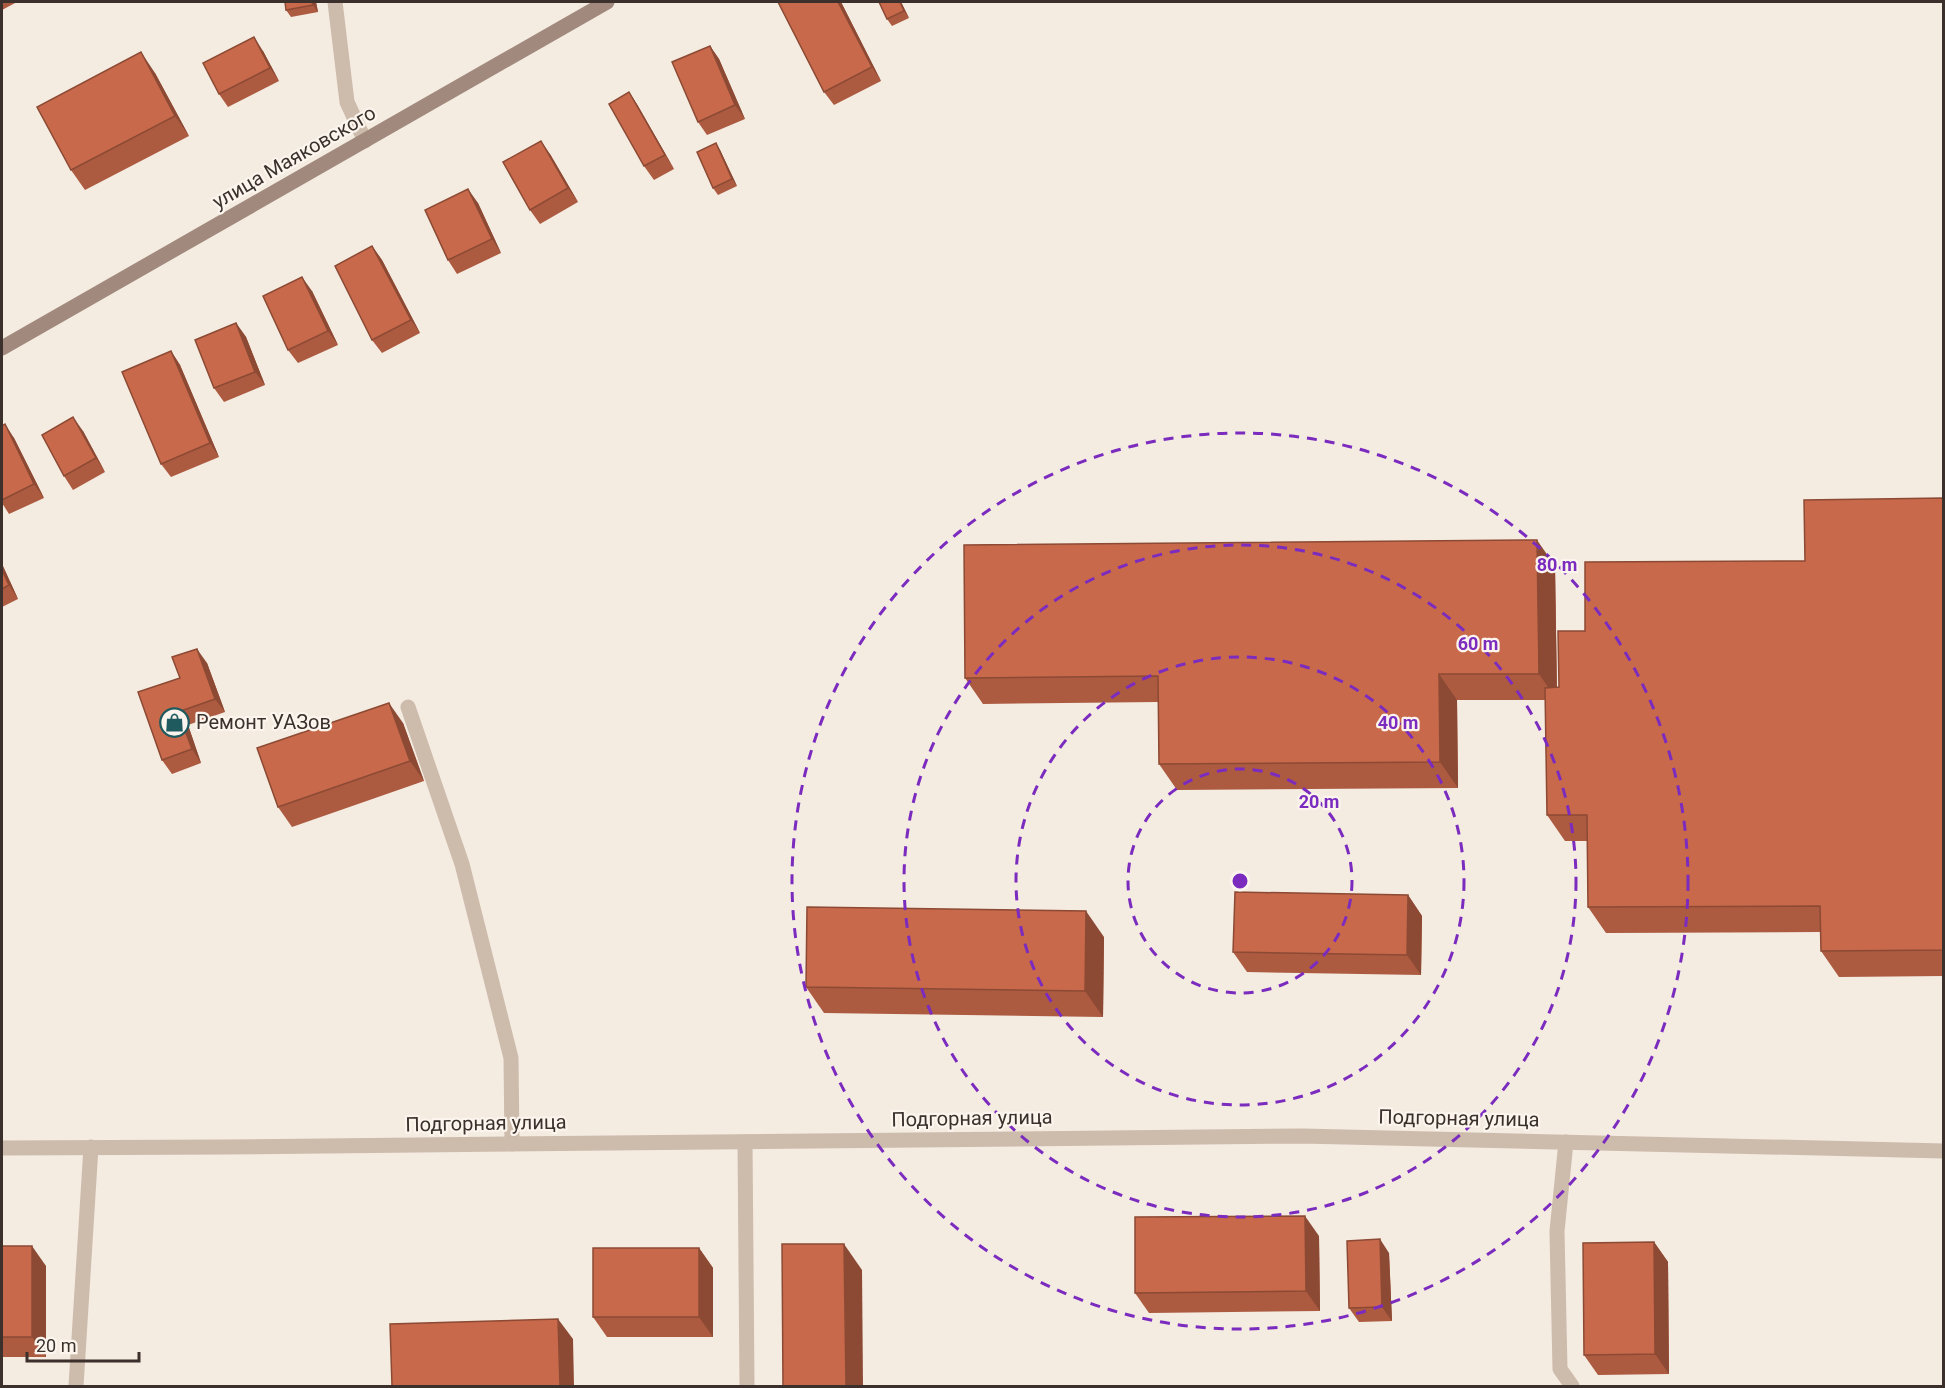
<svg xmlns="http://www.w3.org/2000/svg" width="1945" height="1388" font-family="Roboto,sans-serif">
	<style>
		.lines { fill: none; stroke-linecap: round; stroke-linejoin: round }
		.lane { stroke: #cdbbac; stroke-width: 15 }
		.street { stroke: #cdbbac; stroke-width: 15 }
		.secondary { stroke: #a18a7d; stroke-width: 15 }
		.wall { fill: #ac5a40 }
		.shaded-wall { fill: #8c4a34 }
		.building { fill: #c8694b; stroke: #8c4a34; stroke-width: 1.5 }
		.ring { fill: none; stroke: #7b2cbf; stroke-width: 3; stroke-dasharray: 10 8 }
		.labels { text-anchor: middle; stroke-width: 4.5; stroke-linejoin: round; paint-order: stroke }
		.street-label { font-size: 20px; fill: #3b302b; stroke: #fbf5ee }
		.poi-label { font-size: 20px; fill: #3b302b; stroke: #fbf5ee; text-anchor: start }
		.centre { fill: #7b2cbf; stroke: #fbf5ee; stroke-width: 3 }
		.ring-label { font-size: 18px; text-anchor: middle; font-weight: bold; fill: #7b2cbf; stroke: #fbf5ee; stroke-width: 4.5; stroke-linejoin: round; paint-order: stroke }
	</style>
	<rect width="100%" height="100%" fill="#f4ebe1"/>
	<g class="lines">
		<!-- lane -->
		<g class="lane">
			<polyline points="408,707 462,864 511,1058 512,1144"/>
			<polyline points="745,1142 747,1386"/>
			<polyline points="1566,1142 1557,1231 1560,1369 1572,1386"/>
			<polyline points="76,1386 91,1147"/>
		</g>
		<!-- street -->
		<g class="street">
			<polyline points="335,2 347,102 365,141"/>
			<polyline points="2,1148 224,1147 1302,1136 1944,1151"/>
		</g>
		<!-- secondary -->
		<polyline class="secondary" points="2,348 607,2"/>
	</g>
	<!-- wall -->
	<g class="wall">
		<polygon points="2,2 17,2 2,10"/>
		<polygon points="285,2 316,2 318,12 291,17 286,10"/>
		<polygon points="778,2 841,2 881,81 834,105 824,92"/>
		<polygon points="879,2 901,2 909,18 892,26 887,19"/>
		<polygon points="710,46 719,59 745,119 707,135 698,122"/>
		<polygon points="263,51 279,81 228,107 219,94"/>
		<polygon points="155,73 189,136 85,190 71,170"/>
		<polygon points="629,92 638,106 674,169 654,180 644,166"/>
		<polygon points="720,150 737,186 718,195 713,188"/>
		<polygon points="550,154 578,202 540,224 530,210"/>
		<polygon points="478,203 501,253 457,274 448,260"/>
		<polygon points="372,246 382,260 420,333 382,353 372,340"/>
		<polygon points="312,291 338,345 298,363 288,350"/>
		<polygon points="236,323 246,337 265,385 224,402 214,388"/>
		<polygon points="171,351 180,365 219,457 171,477 161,464"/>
		<polygon points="2,426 14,438 44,498 9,514 2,503"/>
		<polygon points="83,431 105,472 73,490 64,476"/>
		<polygon points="1944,498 1944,976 1839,977 1821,951 1820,932 1606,933 1588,907 1587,841 1565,841 1547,815 1545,700 1457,700 1458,788 1177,790 1159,764 1158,702 983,704 965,678 1555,566 1557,687 1559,687 1585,631 1805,561"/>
		<polygon points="2,564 18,599 2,607"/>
		<polygon points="207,663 225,712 188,725 201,763 172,774 162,760 180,678"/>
		<polygon points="403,723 424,781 292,827 278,807"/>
		<polygon points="1408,895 1422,916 1421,975 1247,972 1233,952"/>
		<polygon points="1104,937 1103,1017 824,1013 806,987"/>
		<polygon points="1319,1236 1320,1311 1149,1313 1135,1293"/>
		<polygon points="1654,1242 1668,1262 1669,1374 1598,1375 1584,1355"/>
		<polygon points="2,1246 46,1266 46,1357 2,1357"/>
		<polygon points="699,1248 713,1268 713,1337 607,1337 593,1317"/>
		<polygon points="1389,1253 1392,1321 1359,1322 1349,1308"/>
	</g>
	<!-- shaded-wall -->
	<g class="shaded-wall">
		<polygon points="312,2 316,2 318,12 313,5"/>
		<polygon points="838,2 841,2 881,81 872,67"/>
		<polygon points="900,2 901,2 909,18 904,11"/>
		<polygon points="254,37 263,51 279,81 270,68"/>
		<polygon points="710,46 719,59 745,119 735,105"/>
		<polygon points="141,52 155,73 189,136 175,116"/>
		<polygon points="629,92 638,106 674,169 665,155"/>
		<polygon points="541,141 550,154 578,202 568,188"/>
		<polygon points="716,143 720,150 737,186 732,179"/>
		<polygon points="468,189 478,203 501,253 492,239"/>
		<polygon points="372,246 382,260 420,333 411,320"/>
		<polygon points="302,277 312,291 338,345 328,331"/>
		<polygon points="236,323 246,337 265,385 255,372"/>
		<polygon points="171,351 180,365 219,457 210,443"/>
		<polygon points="73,417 83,431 105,472 96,458"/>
		<polygon points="5,424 14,438 44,498 34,484"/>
		<polygon points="1537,540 1555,566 1557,700 1539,674"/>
		<polygon points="2,564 18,599 9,585 2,570"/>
		<polygon points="197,649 207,663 225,712 215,699"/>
		<polygon points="1439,674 1457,700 1458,788 1440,762"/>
		<polygon points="389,703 403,723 424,781 410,761"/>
		<polygon points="178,712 188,725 201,763 192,749"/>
		<polygon points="1408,895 1422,916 1421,975 1407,955"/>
		<polygon points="1086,911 1104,937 1103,1017 1085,991"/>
		<polygon points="1305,1216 1319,1236 1320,1311 1306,1291"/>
		<polygon points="1380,1239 1389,1253 1392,1321 1382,1307"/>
		<polygon points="1654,1242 1668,1262 1669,1374 1655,1354"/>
		<polygon points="844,1244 862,1270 863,1386 846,1386"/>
		<polygon points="32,1246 46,1266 46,1357 32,1337"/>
		<polygon points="699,1248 713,1268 713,1337 699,1317"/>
		<polygon points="558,1319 573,1339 574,1386 560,1386"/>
	</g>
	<!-- building -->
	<g class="building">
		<polygon points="285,2 312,2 313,5 286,10"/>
		<polygon points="778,2 838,2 872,67 824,92"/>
		<polygon points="879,2 900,2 904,11 887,19"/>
		<polygon points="254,37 270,68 219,94 203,63"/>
		<polygon points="710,46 735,105 698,122 672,62"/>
		<polygon points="141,52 175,116 71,170 37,107"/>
		<polygon points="629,92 665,155 644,166 609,104"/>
		<polygon points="541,141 568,188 530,210 503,162"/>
		<polygon points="716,143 732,179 713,188 697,152"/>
		<polygon points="468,189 492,239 448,260 425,210"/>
		<polygon points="372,246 411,320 372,340 335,266"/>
		<polygon points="302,277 328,331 288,350 263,296"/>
		<polygon points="236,323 255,372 214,388 195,340"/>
		<polygon points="171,351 210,443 161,464 122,372"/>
		<polygon points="73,417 96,458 64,476 42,435"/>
		<polygon points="5,424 34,484 2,500 2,426"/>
		<polygon points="1944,498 1944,950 1821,951 1820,906 1588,907 1587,815 1547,815 1545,688 1559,687 1558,631 1585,631 1585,562 1805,561 1804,500"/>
		<polygon points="1537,540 1539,674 1439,674 1440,762 1159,764 1158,676 965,678 964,545"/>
		<polygon points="2,570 9,585 2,589"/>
		<polygon points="197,649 215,699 178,712 192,749 162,760 138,692 180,678 172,657"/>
		<polygon points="389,703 410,761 278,807 257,748"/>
		<polygon points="1235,892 1408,895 1407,955 1233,952"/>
		<polygon points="807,907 1086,911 1085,991 806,987"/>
		<polygon points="1305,1216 1306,1291 1135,1293 1135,1217"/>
		<polygon points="1380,1239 1382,1307 1349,1308 1347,1241"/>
		<polygon points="1654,1242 1655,1354 1584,1355 1583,1243"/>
		<polygon points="782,1244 844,1244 846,1386 783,1386"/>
		<rect x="2" y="1246" width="30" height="91"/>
		<rect x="593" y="1248" width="106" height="69"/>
		<polygon points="558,1319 560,1386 392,1386 390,1324"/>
	</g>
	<!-- distance rings -->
	<g class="ring">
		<circle cx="1240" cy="881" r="112"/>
		<circle cx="1240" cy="881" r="224"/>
		<circle cx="1240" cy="881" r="336"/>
		<circle cx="1240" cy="881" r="448"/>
	</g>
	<!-- icons -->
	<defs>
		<symbol id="shop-ring" viewBox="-11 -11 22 22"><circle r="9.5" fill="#fbf5ee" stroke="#1f5a5e" stroke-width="1.5"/><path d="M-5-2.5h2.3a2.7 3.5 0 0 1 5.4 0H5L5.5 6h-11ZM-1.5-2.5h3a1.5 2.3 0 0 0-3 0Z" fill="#1f5a5e"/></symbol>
	</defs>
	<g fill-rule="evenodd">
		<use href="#shop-ring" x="158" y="706" width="33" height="33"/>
	</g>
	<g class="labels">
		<!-- street labels -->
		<g class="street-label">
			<text transform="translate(294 157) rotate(-30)" y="7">улица Маяковского</text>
			<text transform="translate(972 1118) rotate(-1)" y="7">Подгорная улица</text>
			<text transform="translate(1459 1118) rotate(1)" y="7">Подгорная улица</text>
			<text transform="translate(486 1123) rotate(-1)" y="7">Подгорная улица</text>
		</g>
		<!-- poi labels -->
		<g class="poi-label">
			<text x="196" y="729">Ремонт УАЗов</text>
		</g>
	</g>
	<circle cx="1240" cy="881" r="9" class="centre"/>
	<g class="ring-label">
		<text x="1557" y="571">80 m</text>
		<text x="1478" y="650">60 m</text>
		<text x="1398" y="729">40 m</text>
		<text x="1319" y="808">20 m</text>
	</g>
	<!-- border -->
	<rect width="1945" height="1388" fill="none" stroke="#3b302b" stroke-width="6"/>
	<!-- scale -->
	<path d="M27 1352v9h112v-9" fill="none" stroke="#3b302b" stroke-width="3"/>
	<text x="36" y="1352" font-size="18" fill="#3b302b" stroke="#fbf5ee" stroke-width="4.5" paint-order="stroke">20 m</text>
</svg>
